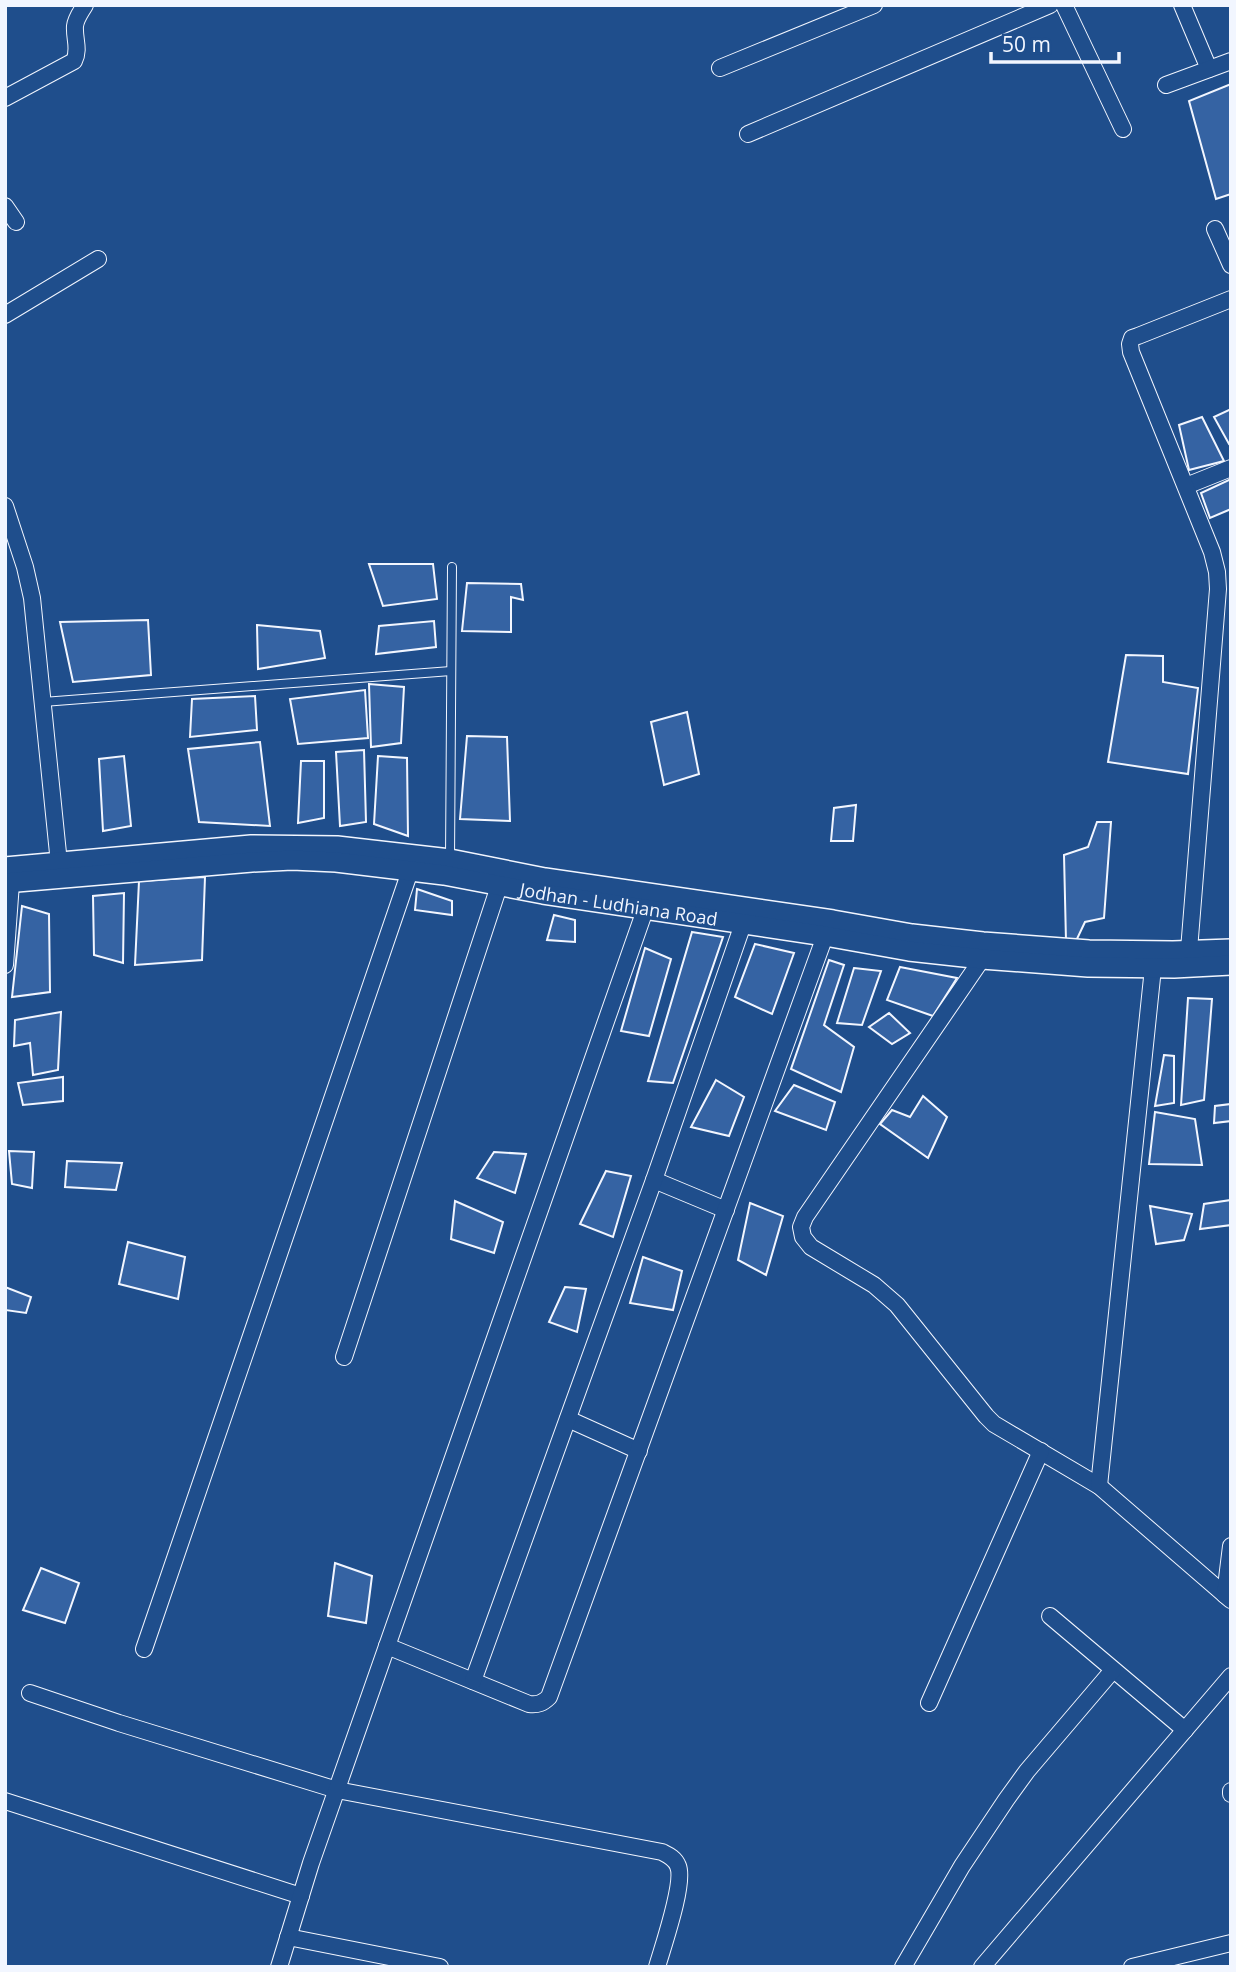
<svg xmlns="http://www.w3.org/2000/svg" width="1236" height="1972" font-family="'Open Sans',sans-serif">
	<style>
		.building { fill: #3563a3; stroke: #f2f6ff; stroke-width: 2 }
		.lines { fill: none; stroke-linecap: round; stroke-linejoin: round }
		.service-casing { stroke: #f2f6ff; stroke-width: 10 }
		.minor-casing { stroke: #f2f6ff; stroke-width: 18 }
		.tertiary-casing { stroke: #f2f6ff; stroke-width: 22 }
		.service { stroke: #1f4e8c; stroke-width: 8 }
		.minor { stroke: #1f4e8c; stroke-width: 16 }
		.tertiary { stroke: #1f4e8c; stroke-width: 19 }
		.labels { text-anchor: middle; stroke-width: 5; stroke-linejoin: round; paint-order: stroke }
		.street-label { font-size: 18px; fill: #f2f6ff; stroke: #1f4e8c }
	</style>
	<rect width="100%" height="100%" fill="#1f4e8c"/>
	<!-- building -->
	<g class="building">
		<polygon points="1231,84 1231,194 1216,199 1189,101"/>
		<polygon points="1231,409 1231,443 1229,444 1214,417"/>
		<polygon points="1202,417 1224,461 1189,470 1179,425"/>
		<polygon points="1231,479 1231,509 1210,518 1201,493"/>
		<polygon points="369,564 433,564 437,599 383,606"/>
		<polygon points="467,583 521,584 523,600 511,597 511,632 462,631"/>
		<polygon points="148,620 151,675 73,682 60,622"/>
		<polygon points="434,621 436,647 376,654 379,626"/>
		<polygon points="257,625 320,631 325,658 258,669"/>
		<polygon points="1126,655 1163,656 1163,682 1198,688 1188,774 1108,762"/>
		<polygon points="369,684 404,687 401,743 371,747"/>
		<polygon points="365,690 368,738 298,744 290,699"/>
		<polygon points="255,696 257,730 190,737 192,699"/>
		<polygon points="687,712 699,774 664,785 651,722"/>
		<polygon points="467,736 507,737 510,821 460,819"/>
		<polygon points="260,742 270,826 199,822 188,749"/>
		<polygon points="364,750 366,822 340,826 336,752"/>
		<polygon points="124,756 131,826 103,831 99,759"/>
		<polygon points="378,756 407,758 408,836 374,824"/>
		<polygon points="301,761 324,761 324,818 298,823"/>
		<polygon points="856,805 853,841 831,841 834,808"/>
		<polygon points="1097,822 1111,822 1104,918 1085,922 1076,941 1066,941 1064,855 1088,847"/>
		<polygon points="205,877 202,960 135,965 139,881"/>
		<polygon points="417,889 452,901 452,915 415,910"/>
		<polygon points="124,893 123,963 94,955 93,896"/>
		<polygon points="22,906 49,914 50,992 12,997"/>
		<polygon points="554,915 575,920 575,942 547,940"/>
		<polygon points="692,932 723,937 673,1083 648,1081"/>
		<polygon points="755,944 794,953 772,1014 735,997"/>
		<polygon points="645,948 671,959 649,1036 621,1031"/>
		<polygon points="829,960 844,965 824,1025 854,1047 841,1092 791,1069"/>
		<polygon points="900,967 957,978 933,1016 887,1000"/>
		<polygon points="854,968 881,971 862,1025 837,1023"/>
		<polygon points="1188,998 1212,999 1204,1100 1181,1105"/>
		<polygon points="61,1012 58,1070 33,1075 30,1043 14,1046 15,1020"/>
		<polygon points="889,1013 910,1033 892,1044 869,1027"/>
		<polygon points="1164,1055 1174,1056 1174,1103 1155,1106"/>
		<polygon points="63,1077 63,1101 23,1105 18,1083"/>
		<polygon points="716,1080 744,1097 729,1136 691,1127"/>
		<polygon points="794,1085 835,1102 826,1130 775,1111"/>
		<polygon points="923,1096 947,1117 928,1158 880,1124 892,1110 910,1117"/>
		<polygon points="1231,1104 1231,1121 1214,1123 1215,1106"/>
		<polygon points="1155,1112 1195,1119 1202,1165 1149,1164"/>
		<polygon points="9,1151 34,1152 32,1188 12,1184"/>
		<polygon points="494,1152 526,1154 515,1193 477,1178"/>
		<polygon points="67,1161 122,1163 116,1190 65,1187"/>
		<polygon points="606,1171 631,1176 613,1237 580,1224"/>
		<polygon points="1231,1200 1231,1225 1200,1229 1204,1204"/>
		<polygon points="455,1201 503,1222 494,1253 451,1239"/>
		<polygon points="750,1203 783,1216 766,1275 738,1260"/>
		<polygon points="1150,1206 1192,1214 1184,1240 1156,1244"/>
		<polygon points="128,1242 185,1257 178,1299 119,1284"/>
		<polygon points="643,1257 682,1271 673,1310 630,1303"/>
		<polygon points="5,1287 31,1297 26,1313 5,1310"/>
		<polygon points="565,1287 586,1289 577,1332 549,1322"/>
		<polygon points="335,1563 372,1576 366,1623 328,1616"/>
		<polygon points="41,1568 79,1583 65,1623 23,1610"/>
	</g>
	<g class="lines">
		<defs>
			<g id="service">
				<polyline points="43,702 451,671"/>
				<polyline points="450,859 452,567"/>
			</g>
			<g id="minor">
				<polyline points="1064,5 1123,129"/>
				<polyline points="1182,5 1209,69"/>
				<polyline points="720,68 874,5"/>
				<polyline points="1166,85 1231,61"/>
				<path d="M5,98L74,61C80,49 74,39 75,26C76,18 81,12 85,5"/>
				<polyline points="748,134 1050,5"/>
				<polyline points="5,206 16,222"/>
				<polyline points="1215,229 1231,265"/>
				<polyline points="5,315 98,259"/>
				<polyline points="1186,486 1231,468"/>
				<polyline points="5,506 25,567 32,598 60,873"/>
				<polyline points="1189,950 1218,589 1217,572 1212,552 1131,352 1130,344 1132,338 1138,336 1231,299"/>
				<polyline points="982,959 805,1217 801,1227 803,1237 811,1247 874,1285 897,1305 986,1416 994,1424 1099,1486 1225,1595"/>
				<polyline points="5,965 11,883"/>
				<polyline points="654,1180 726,1210"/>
				<polyline points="344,1357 499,886"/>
				<polyline points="568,1419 639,1451"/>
				<polyline points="1099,1486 1153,968"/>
				<polyline points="1231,1546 1225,1595 1231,1600"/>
				<polyline points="1050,1616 1185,1730"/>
				<path d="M387,1646L529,1704C538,1705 543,1703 549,1697L825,936"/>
				<polyline points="144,1649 410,871"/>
				<polyline points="473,1681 654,1180 743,924"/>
				<path d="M30,1693L119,1723L337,1790L662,1852C668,1855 675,1858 678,1866C685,1883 663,1946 657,1967"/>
				<polyline points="929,1703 1041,1451"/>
				<polyline points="1231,1791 1231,1794"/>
				<polyline points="5,1801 301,1896"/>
				<polyline points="288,1937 440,1967"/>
				<polyline points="279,1967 311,1863 645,910"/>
				<polyline points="903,1967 962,1866 1006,1800 1027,1771 1113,1670"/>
				<polyline points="982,1967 1231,1676"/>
				<polyline points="1132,1967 1231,1943"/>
			</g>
			<g id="tertiary">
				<polyline points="5,867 251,845 337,846 450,859 545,878 833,920 912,934 983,942 1089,950 1173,951 1231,949"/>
				<path id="s1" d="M5,883L252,862L292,860L336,862L444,875L543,894L825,936L909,951L982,959L1088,967L1174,968L1231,965"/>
			</g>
		</defs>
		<!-- service casing -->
		<use href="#service" class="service-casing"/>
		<!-- minor casing -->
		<use href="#minor" class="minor-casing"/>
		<!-- tertiary casing -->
		<use href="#tertiary" class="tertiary-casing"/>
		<!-- service -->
		<use href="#service" class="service"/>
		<!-- minor -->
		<use href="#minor" class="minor"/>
		<!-- tertiary -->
		<use href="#tertiary" class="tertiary"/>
	</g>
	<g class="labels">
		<!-- street labels -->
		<g class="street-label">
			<text dy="6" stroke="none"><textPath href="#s1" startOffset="618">Jodhan - Ludhiana Road</textPath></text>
		</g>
	</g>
	<!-- border -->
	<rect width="1236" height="1972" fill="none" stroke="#f2f6ff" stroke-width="14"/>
	<!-- scale -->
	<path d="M991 52v10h128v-10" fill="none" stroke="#f2f6ff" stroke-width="3.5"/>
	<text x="1002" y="52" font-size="21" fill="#f2f6ff" stroke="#1f4e8c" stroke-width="5" paint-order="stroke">50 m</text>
</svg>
